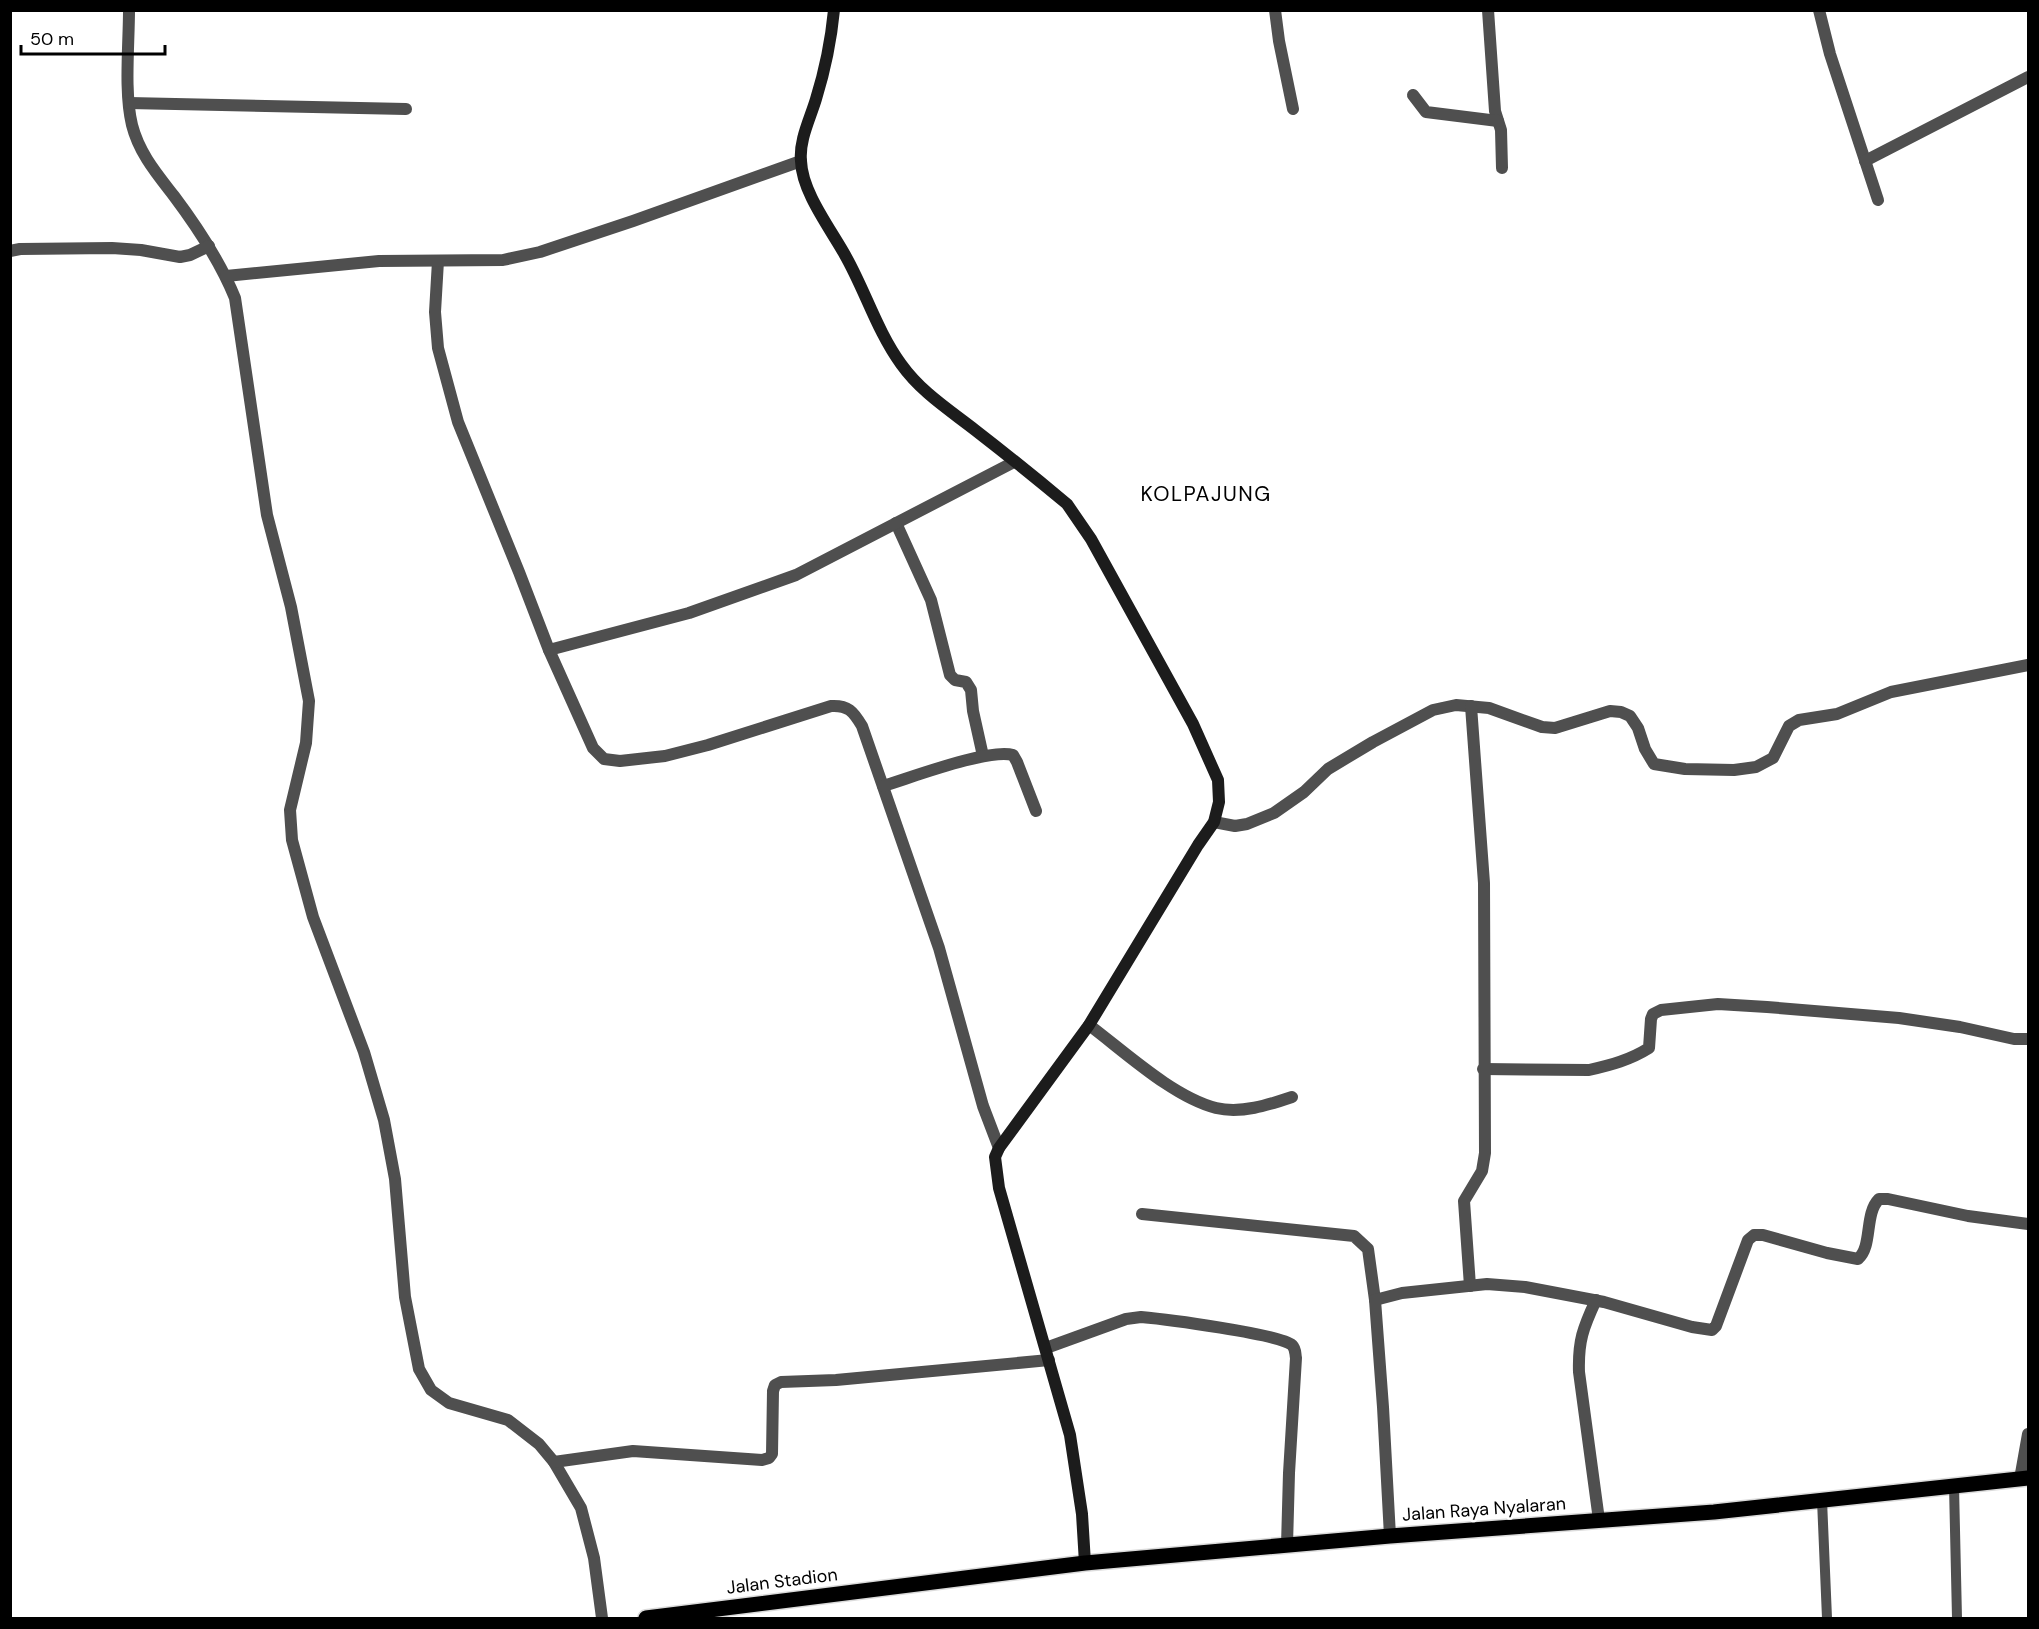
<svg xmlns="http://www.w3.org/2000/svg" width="2039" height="1629" font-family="'DM Sans',sans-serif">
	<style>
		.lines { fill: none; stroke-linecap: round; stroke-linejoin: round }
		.primary-casing { stroke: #dbdbdb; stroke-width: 18 }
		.lane { stroke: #4f4f4f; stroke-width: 10 }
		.street { stroke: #4f4f4f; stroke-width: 12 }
		.secondary { stroke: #1c1c1c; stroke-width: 12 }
		.primary { stroke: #000; stroke-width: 15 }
		.labels { text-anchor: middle; stroke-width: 5; stroke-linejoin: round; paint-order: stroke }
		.street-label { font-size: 18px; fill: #000; stroke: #fff }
		.quarter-label { font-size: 21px; letter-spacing: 1.5px; fill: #000; stroke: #fff }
	</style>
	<rect width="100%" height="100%" fill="#fff"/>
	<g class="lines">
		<defs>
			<polyline id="primary" points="646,1618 1085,1563 1390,1536 1714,1512 2028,1478"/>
		</defs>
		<!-- primary casing -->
		<use href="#primary" class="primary-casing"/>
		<!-- lane -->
		<g class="lane">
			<polyline points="1954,1486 1957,1618"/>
			<polyline points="1822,1500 1827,1618"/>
		</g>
		<!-- street -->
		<g class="street">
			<path d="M129,10C129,45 124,92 132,125C139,153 157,174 174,196C198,228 220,261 235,298L267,515L291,607L309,701L306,743L290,810L292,840L313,917L364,1052L384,1120L395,1179L405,1297L419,1369L431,1390L449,1403L508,1420L539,1444L554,1462L581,1508L594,1558L602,1618"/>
			<polyline points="1275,10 1279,41 1293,109"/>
			<polyline points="1488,10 1495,111 1501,130 1502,168"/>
			<polyline points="1819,10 1830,54 1878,200"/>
			<polyline points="1413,95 1426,112 1498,121"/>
			<polyline points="129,103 406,109"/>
			<polyline points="1865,161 2028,77"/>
			<polyline points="10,251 20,249 112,248 141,250 180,257 190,255 209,246"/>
			<path d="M438,261L435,312L438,348L458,422L519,572L549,650L593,748L604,759L620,761L665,756L708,745L831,706C848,705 853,711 862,726L939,948L983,1106L999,1148"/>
			<polyline points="226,276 379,261 503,260 540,252 633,221 801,161"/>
			<polyline points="896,523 931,600 950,675 955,680 966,682 971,690 973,711 983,756"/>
			<polyline points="549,650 689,613 796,575 1014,462"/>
			<path d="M883,786C910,778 989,748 1013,755L1017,762L1036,811"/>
			<polyline points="1214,822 1235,826 1247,824 1274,813 1304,792 1328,769 1373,742 1433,710 1456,705 1489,708 1542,727 1555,728 1610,711 1621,712 1630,716 1638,728 1645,749 1654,764 1685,769 1734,770 1756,767 1773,758 1789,726 1799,720 1837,714 1891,692 2028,665"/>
			<path d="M1089,1025C1125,1052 1173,1097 1216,1108C1241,1114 1268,1105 1292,1097"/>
			<path d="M1483,1069L1589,1070C1611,1065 1630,1060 1649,1048L1651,1019L1653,1014L1661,1010L1718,1004L1767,1007L1899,1018L1960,1027L2014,1039H2028"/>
			<polyline points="1142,1214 1354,1236 1368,1249 1375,1300"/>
			<polyline points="1470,1286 1464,1201 1482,1171 1485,1153 1484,883 1471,706"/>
			<path d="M1596,1300C1583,1328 1578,1341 1579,1372L1599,1520"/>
			<path d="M1046,1348L1126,1319L1141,1317C1164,1319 1279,1334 1292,1345C1296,1349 1295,1353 1296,1358L1289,1473L1287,1545"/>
			<polyline points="554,1462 633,1451 762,1460 769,1458 772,1454 773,1391 775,1385 781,1382 836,1380 1049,1360"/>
			<polyline points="2020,1479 2028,1434"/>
			<path d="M1390,1536L1383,1407L1375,1300L1402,1293L1487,1284L1525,1287L1604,1302L1692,1327L1712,1330L1716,1326L1748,1240L1754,1235H1763L1827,1253L1858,1259C1873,1246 1864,1214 1879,1199H1888L1968,1216L2028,1224"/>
		</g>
		<!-- secondary -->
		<path class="secondary" d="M834,10C831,41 825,70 816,99C810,119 799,140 801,161C802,192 830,228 845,255C865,290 877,331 901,364C921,392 948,409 975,430C1006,454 1037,479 1067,504L1091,539L1193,724L1218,780L1219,802L1214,822L1198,845L1089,1025L999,1148L995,1157L999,1188L1070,1435L1082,1514L1085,1563"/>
		<!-- primary -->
		<use href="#primary" class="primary"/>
	</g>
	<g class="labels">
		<!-- street labels -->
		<g class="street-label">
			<text transform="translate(1484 1509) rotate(-4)" y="6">Jalan Raya Nyalaran</text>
			<text transform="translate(782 1581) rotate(-7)" y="6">Jalan Stadion</text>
		</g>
		<!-- quarter labels -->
		<g class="quarter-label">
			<text x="1206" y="501">KOLPAJUNG</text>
		</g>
	</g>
	<!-- border -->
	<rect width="2039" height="1629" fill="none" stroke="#000000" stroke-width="24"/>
	<!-- scale -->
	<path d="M21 45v9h144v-9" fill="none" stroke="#000000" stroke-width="3"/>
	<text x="30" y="45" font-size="18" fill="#000000" stroke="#ffffff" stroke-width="4.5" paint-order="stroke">50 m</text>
</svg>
